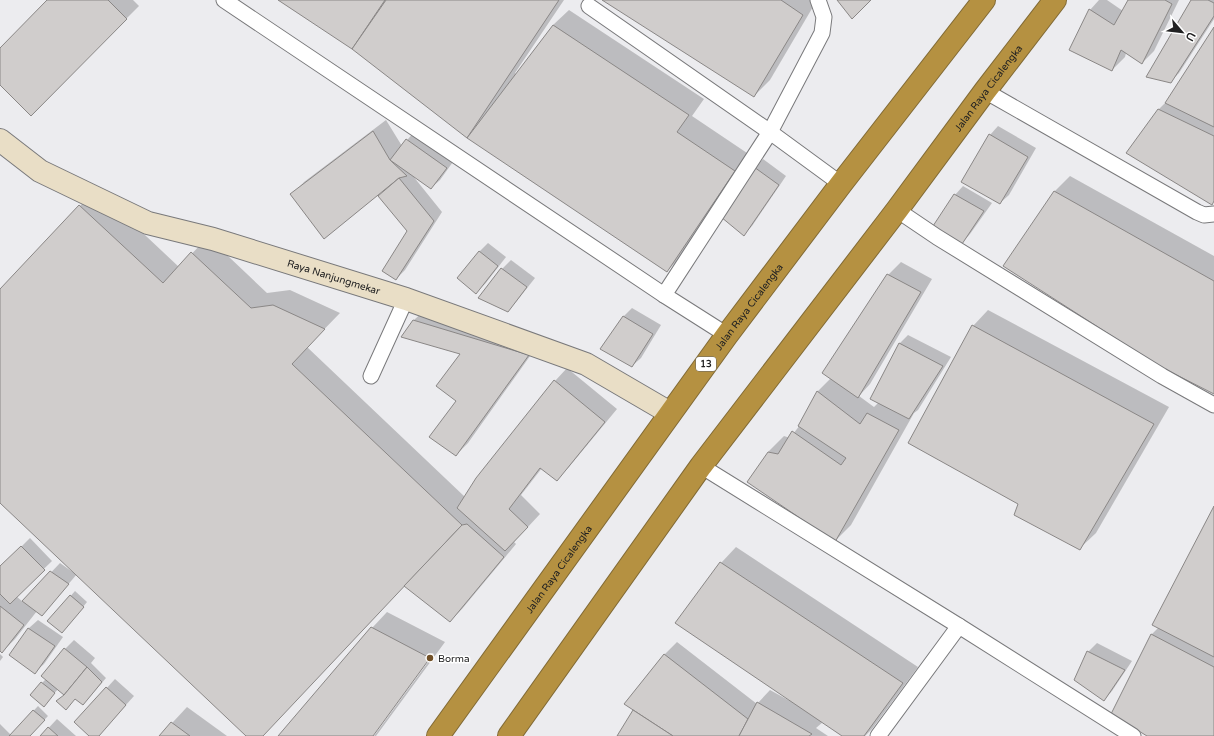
<svg xmlns="http://www.w3.org/2000/svg" width="1214" height="736" font-family="'Varela Round',sans-serif">
	<style>
		.shadow { fill: #0003 }
		.building { fill: #d0cdcc; stroke: #8a8786 }
		.lines { fill: none; stroke-linecap: round; stroke-linejoin: round }
		.lane-casing { stroke: #79797b; stroke-width: 17 }
		.secondary-casing { stroke: #79797b; stroke-width: 24 }
		.highway-casing { stroke: #816a36; stroke-width: 24 }
		.lane { stroke: #fff; stroke-width: 15 }
		.secondary { stroke: #e9dec6; stroke-width: 22 }
		.highway { stroke: #b59141; stroke-width: 22 }
		.poi-dot { fill: #715027; stroke: #fff; stroke-width: 1.5 }
		.labels { text-anchor: middle; stroke-width: 3; stroke-linejoin: round; paint-order: stroke }
		.shield { fill: #fff; stroke: #646464; stroke-width: 1 }
		.shield-label { font-size: 9px; font-weight: bold; fill: #212122 }
		.street-label { font-size: 10px; fill: #212122; stroke: #fff }
		.poi-label { font-size: 10px; fill: #212122; stroke: #fff; text-anchor: start }
	</style>
	<rect width="100%" height="100%" fill="#ececef"/>
	<!-- shadow -->
	<g class="shadow">
		<polygon points="49,0 133,0 139,6 31,114 0,84 0,49"/>
		<polygon points="280,0 564,0 515,73 516,74 553,25 569,10 704,99 692,116 750,155 683,255 667,271 468,138 352,48"/>
		<polygon points="604,0 817,0 770,80 754,96"/>
		<polygon points="1099,0 1107,0 1123,11 1129,0 1179,0 1154,51 1142,63 1126,53 1125,57 1112,70 1090,10"/>
		<polygon points="1193,0 1214,0 1214,19 1179,73 1170,82"/>
		<polygon points="1214,29 1214,201 1212,203 1127,153 1159,109 1169,99"/>
		<polygon points="386,120 402,146 415,131 455,159 440,180 431,188 413,176 442,212 405,270 396,279 408,231 383,190 292,195 304,182"/>
		<polygon points="998,126 1036,148 1009,195 1000,203 990,135"/>
		<polygon points="763,159 786,176 752,226 744,234 754,168"/>
		<polygon points="1070,176 1214,256 1214,393 1054,192"/>
		<polygon points="963,186 992,203 970,234 962,243 955,195"/>
		<polygon points="96,189 179,267 208,237 267,293 290,290 340,313 307,347 465,497 555,381 567,368 617,409 569,467 557,479 542,468 521,495 540,514 514,542 516,544 462,609 450,621 404,585 262,736 248,736 77,574 50,606 37,611 15,639 2,652 0,650 0,568 30,538 52,561 16,596 23,602 60,563 74,573 75,572 0,501 0,291"/>
		<polygon points="488,243 506,257 485,284 476,292 458,278 480,251"/>
		<polygon points="511,260 535,278 516,302 508,311 479,298 502,269"/>
		<polygon points="901,262 932,279 870,384 859,396 874,407 879,402 899,344 908,335 951,357 918,410 914,413 851,525 835,541 768,452 784,436 790,438 800,425 818,391 831,378 888,275"/>
		<polygon points="427,308 540,342 468,443 456,455 457,401 461,353 414,320"/>
		<polygon points="632,308 661,325 641,358 632,366 601,348 624,316"/>
		<polygon points="988,310 1169,407 1096,533 1080,548 1019,504 973,326"/>
		<polygon points="1214,508 1214,736 1149,736 1152,634 1159,627"/>
		<polygon points="736,547 918,667 872,729 865,736 844,736 823,722 816,728 828,736 618,736 634,710 626,704 665,654 677,642 757,704 770,690 790,701 790,700 721,563"/>
		<polygon points="75,591 87,602 66,628 49,621"/>
		<polygon points="387,612 445,642 376,736 374,736 434,654 432,653 372,736 280,736 372,628"/>
		<polygon points="38,620 63,637 44,664 35,672 11,655 29,628"/>
		<polygon points="74,640 95,658 91,663 106,678 87,700 65,695 58,689 48,701 42,683 46,679 65,649"/>
		<polygon points="1097,643 1132,661 1112,691 1104,700 1088,652"/>
		<polygon points="0,654 3,657 0,661"/>
		<polygon points="115,679 134,696 98,736 91,736 76,722"/>
		<polygon points="38,706 48,716 29,736 0,736 0,724 11,735"/>
		<polygon points="187,707 227,736 160,736"/>
		<polygon points="57,719 76,736 41,736"/>
	</g>
	<!-- building -->
	<g class="building">
		<polygon points="47,0 108,0 127,19 31,116 0,85 0,48"/>
		<polygon points="278,0 385,0 352,49"/>
		<polygon points="386,0 559,0 467,138 352,49"/>
		<polygon points="602,0 781,0 803,15 754,97"/>
		<polygon points="837,0 871,0 852,19"/>
		<polygon points="1128,0 1165,0 1172,4 1142,64 1121,50 1112,71 1069,50 1089,9 1114,25"/>
		<polygon points="1191,0 1208,0 1214,3 1214,16 1171,83 1146,77"/>
		<polygon points="553,25 689,115 677,132 735,171 667,272 467,138"/>
		<polygon points="1214,27 1214,127 1165,103"/>
		<polygon points="1158,109 1214,136 1214,201 1212,205 1126,153"/>
		<polygon points="373,131 390,160 407,176 399,178 324,239 290,194"/>
		<polygon points="989,134 1028,157 1000,204 961,182"/>
		<polygon points="406,139 447,168 431,189 390,160"/>
		<polygon points="754,167 779,185 744,236 721,217"/>
		<polygon points="399,178 434,221 396,280 382,271 407,231 378,196"/>
		<polygon points="1054,191 1214,281 1214,394 1157,365 1003,266"/>
		<polygon points="954,194 984,211 962,244 933,226"/>
		<polygon points="79,205 163,283 191,252 251,308 273,305 325,329 292,364 462,525 263,736 246,736 0,503 0,289"/>
		<polygon points="479,251 498,266 476,294 457,278"/>
		<polygon points="501,268 527,287 508,312 478,298"/>
		<polygon points="887,274 921,292 858,398 822,373"/>
		<polygon points="623,316 653,334 632,367 600,349"/>
		<polygon points="413,320 529,355 456,456 429,437 456,401 436,386 460,354 401,337"/>
		<polygon points="972,325 1154,424 1080,550 1014,515 1018,504 908,443"/>
		<polygon points="899,343 943,366 909,419 870,399"/>
		<polygon points="554,380 605,422 557,481 540,468 509,509 528,527 505,551 457,508 476,478"/>
		<polygon points="817,391 860,424 867,413 899,430 835,542 747,482 768,452 778,454 792,431 841,465 846,458 798,426"/>
		<polygon points="1214,506 1214,657 1152,625"/>
		<polygon points="467,524 504,557 450,622 404,586 462,525"/>
		<polygon points="21,546 45,570 10,604 0,594 0,566"/>
		<polygon points="720,562 903,683 864,736 842,736 675,623"/>
		<polygon points="50,571 69,584 42,616 22,601"/>
		<polygon points="70,595 84,607 62,633 47,621"/>
		<polygon points="0,606 24,625 2,653 0,651"/>
		<polygon points="371,627 430,658 373,736 278,736"/>
		<polygon points="28,628 55,646 35,674 9,655"/>
		<polygon points="1151,634 1214,667 1214,736 1147,736 1111,714"/>
		<polygon points="64,648 87,667 64,695 41,676"/>
		<polygon points="1087,651 1125,670 1104,701 1074,680"/>
		<polygon points="664,654 748,719 739,736 673,736 624,704"/>
		<polygon points="87,667 102,682 83,705 75,699 66,710 56,701 64,695"/>
		<polygon points="41,682 55,693 44,707 30,695"/>
		<polygon points="106,687 126,705 99,736 89,736 74,722"/>
		<polygon points="757,702 812,734 809,736 739,736"/>
		<polygon points="33,710 45,720 30,736 9,736"/>
		<polygon points="633,710 673,736 617,736"/>
		<polygon points="171,722 190,736 159,736"/>
		<polygon points="48,727 58,736 40,736"/>
	</g>
	<g class="lines">
		<defs>
			<g id="lane">
				<polyline points="224,0 664,295 727,335"/>
				<polyline points="589,6 770,132 841,184"/>
				<polyline points="985,91 1197,212 1204,215 1214,214"/>
				<polyline points="897,210 937,237 1162,376 1214,405"/>
				<polyline points="664,295 770,132 822,33 824,17 818,0"/>
				<polyline points="371,376 406,299"/>
				<polyline points="701,466 959,626 1133,736"/>
				<polyline points="878,736 959,626"/>
			</g>
			<g id="secondary">
				<path id="s1" d="M0,140L40,171L148,223L213,239L406,299L586,364L670,413"/>
			</g>
			<g id="highway">
				<path id="s2" d="M438,736L727,335L841,184L984,0"/>
				<path id="s3" d="M509,736L701,466L897,210L985,91L1055,0"/>
			</g>
		</defs>
		<!-- lane casing -->
		<use href="#lane" class="lane-casing"/>
		<!-- secondary casing -->
		<use href="#secondary" class="secondary-casing"/>
		<!-- highway casing -->
		<use href="#highway" class="highway-casing"/>
		<!-- lane -->
		<use href="#lane" class="lane"/>
		<!-- secondary -->
		<use href="#secondary" class="secondary"/>
		<!-- highway -->
		<use href="#highway" class="highway"/>
	</g>
	<!-- markers -->
	<circle class="poi-dot" cx="430" cy="658" r="4"/>
	<g class="labels">
		<!-- shield labels -->
		<rect class="shield" x="696" y="357" width="20" height="14" rx="3"/>
		<g class="shield-label">
			<text x="706" y="367">13</text>
		</g>
		<!-- street labels -->
		<g class="street-label">
			<text dy="4" stroke="none"><textPath href="#s3" startOffset="806">Jalan Raya Cicalengka</textPath></text>
			<text dy="4" stroke="none"><textPath href="#s1" startOffset="364">Raya Nanjungmekar</textPath></text>
			<text dy="4" stroke="none"><textPath href="#s2" startOffset="530">Jalan Raya Cicalengka</textPath></text>
			<text dy="4" stroke="none"><textPath href="#s2" startOffset="206">Jalan Raya Cicalengka</textPath></text>
		</g>
		<!-- poi labels -->
		<g class="poi-label">
			<text x="438" y="662">Borma</text>
		</g>
	</g>
	<!-- north arrow -->
	<g transform="translate(1182 32) rotate(118)" stroke="#ffffff" stroke-width="3" paint-order="stroke">
	<path d="M0-3L7 15L0 10L-7 15Z" fill="#212122"/>
	<text y="-6" font-size="11" font-weight="bold" text-anchor="middle" fill="#212122">U</text>
	</g>
</svg>
